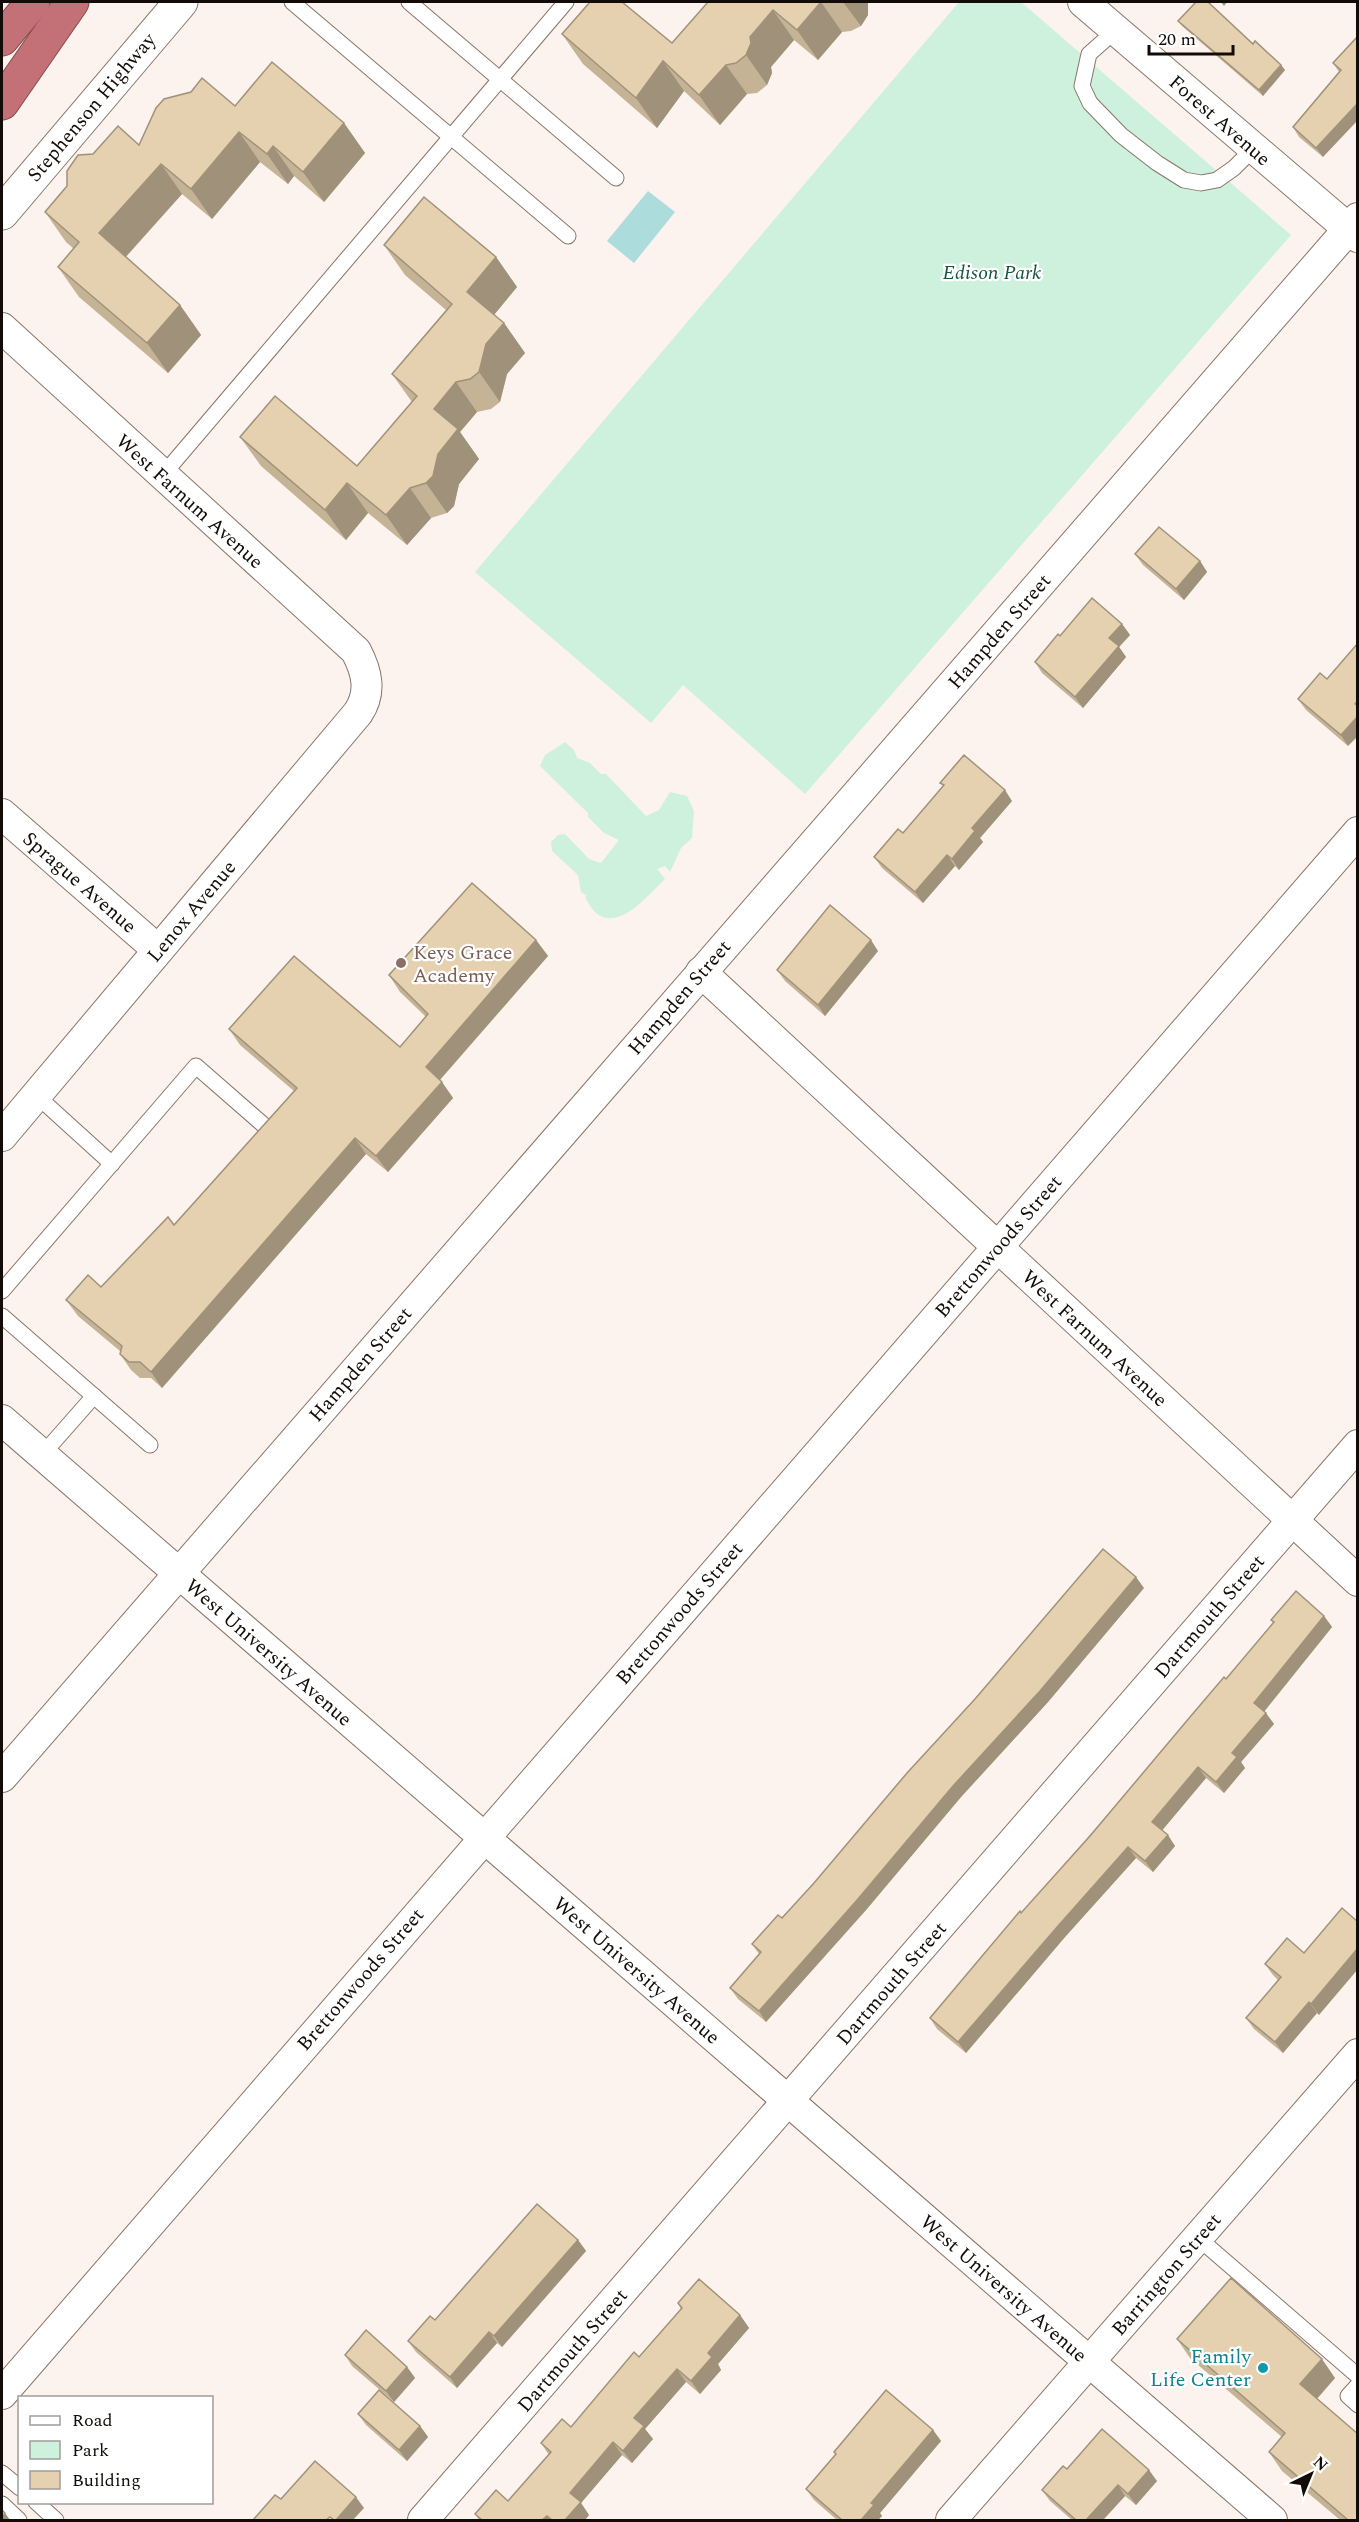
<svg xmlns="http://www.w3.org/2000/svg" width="1359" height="2522" font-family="Spectral,serif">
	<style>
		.green { fill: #cdf1dd }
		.water { fill: #acdcdc }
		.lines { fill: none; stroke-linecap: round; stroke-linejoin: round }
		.service-casing { stroke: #897568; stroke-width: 17 }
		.minor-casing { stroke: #897568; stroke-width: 32 }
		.secondary-casing { stroke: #897568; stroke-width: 35 }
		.motorway-casing { stroke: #854d4f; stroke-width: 35 }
		.service { stroke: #fff; stroke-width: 15 }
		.minor { stroke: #fff; stroke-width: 30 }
		.secondary { stroke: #fff; stroke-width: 33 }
		.motorway { stroke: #c37176; stroke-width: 33 }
		.wall { fill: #c5b396 }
		.shaded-wall { fill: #a0927a }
		.building { fill: #e5d0af; stroke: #a0927a; stroke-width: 1.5 }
		.education-dot { fill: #8d6e63; stroke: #fff; stroke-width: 2 }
		.culture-dot { fill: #0f9aa8; stroke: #fff; stroke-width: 2 }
		.labels { text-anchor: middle; stroke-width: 4.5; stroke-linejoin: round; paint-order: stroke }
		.street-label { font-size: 20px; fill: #120b07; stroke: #fff }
		.park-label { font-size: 20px; font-style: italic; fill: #14553a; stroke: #fff }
		.education-label { font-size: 20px; fill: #785e54; stroke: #fff; text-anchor: start }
		.culture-label { font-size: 20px; fill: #0d838f; stroke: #fff; text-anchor: end }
	</style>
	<rect width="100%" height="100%" fill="#fcf3ee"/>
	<!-- green -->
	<g class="green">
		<polygon points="959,2 1021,2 1291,235 805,794 683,685 651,723 475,572"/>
		<path d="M565,742L574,750L577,758L590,763L601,774H606L646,816L659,810L670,792L687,796L694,811L692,838L681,848L670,872L665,866L657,869L665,879C650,893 618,934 595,912C591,908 588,902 585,897L587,896L581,892L578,875L552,851L551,842L558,835L565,834L589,859L601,863L619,840L604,833L588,817V813L540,766L545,755Z"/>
	</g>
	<!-- water -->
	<polygon class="water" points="648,191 675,212 634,263 607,241"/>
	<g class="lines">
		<defs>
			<g id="service">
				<polyline points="292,2 568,236"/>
				<polyline points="409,2 616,178"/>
				<polyline points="1116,30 1089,54 1082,86 1090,103 1121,135 1157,163 1184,180 1201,183 1217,180 1234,168 1254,148"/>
				<polyline points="162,476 566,2"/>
				<polyline points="36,1095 112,1164"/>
				<polyline points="2,1291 196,1066 267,1128"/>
				<polyline points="2,1316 150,1445"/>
				<polyline points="42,1455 94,1396"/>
				<polyline points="1197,2237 1358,2376"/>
				<polyline points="1358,2385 1348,2396 1358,2405"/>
				<polyline points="2,2473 20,2488"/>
				<polyline points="36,2502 56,2520"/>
				<polyline points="2,2504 19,2520"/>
			</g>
			<g id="minor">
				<polyline points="1083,2 1358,237"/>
				<path d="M2,328L356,651C367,672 372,692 358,713L2,1136"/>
				<polyline points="2,814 158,950"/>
				<polyline points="701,972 1358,1581"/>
				<polyline points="2,1420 1272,2520"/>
				<polyline points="2,1777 1358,218"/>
				<polyline points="2,2394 1358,832"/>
				<polyline points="423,2520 1358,1445"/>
				<polyline points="951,2520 1358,2054"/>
			</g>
			<polyline id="secondary" points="2,213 181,2"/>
			<g id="motorway">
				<polyline points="2,39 33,2"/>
				<polyline points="2,103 72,2"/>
			</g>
		</defs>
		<!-- service casing -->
		<use href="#service" class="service-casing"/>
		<!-- minor casing -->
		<use href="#minor" class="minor-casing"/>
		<!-- secondary casing -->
		<use href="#secondary" class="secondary-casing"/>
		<!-- motorway casing -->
		<use href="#motorway" class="motorway-casing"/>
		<!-- service -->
		<use href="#service" class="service"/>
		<!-- minor -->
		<use href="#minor" class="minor"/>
		<!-- secondary -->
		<use href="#secondary" class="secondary"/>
		<!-- motorway -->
		<use href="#motorway" class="motorway"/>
	</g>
	<!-- wall -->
	<g class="wall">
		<polygon points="708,2 868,2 868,15 861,26 851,31 842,32 818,60 794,40 771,67 772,73 767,85 757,93 747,94 720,125 684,91 657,128 583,64 562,34 672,43"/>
		<polygon points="1178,21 1253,44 1281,65 1285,70 1263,96 1182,26"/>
		<polygon points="1358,36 1323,157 1299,137 1293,127 1339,72 1333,63"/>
		<polygon points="235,106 344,123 365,153 324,202 294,176 288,184 260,162 212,219 182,194 126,257 180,305 201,335 168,373 79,297 58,267 74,249 66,242 45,212 67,186 93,154 139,145"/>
		<polygon points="384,245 496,257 517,287 494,315 504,323 525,353 507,374 500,402 491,409 477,412 460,432 479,459 459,484 454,506 447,513 431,518 407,545 368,513 346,540 261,466 240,437 357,466 412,402 392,374 446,310 405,275"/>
		<polygon points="1135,554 1200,561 1207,572 1184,600 1143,565"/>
		<polygon points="1122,624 1130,635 1119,647 1126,657 1083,708 1042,673 1035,662"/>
		<polygon points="1327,679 1348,746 1306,710 1298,699"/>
		<polygon points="940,783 1012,801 980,838 983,842 959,870 955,866 923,903 882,868 874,857 903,833 943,786"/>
		<polygon points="536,940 548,956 440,1080 453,1098 388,1172 366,1154 162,1388 151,1378 140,1378 131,1370 120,1354 120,1351 78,1316 66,1300 101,1287 174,1225 294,1091 240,1045 229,1029 400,1047 426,1017 400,992 389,975"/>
		<polygon points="878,951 825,1016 785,981 777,970"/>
		<polygon points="1144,1588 1048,1702 961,1797 866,1910 766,2022 738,1999 730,1988 759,1954 752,1944"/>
		<polygon points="1324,1616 1332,1627 1264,1712 1274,1724 1241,1762 1245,1768 1224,1793 1206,1778 1162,1830 1175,1846 1153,1872 1136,1858 1065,1937 966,2053 937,2029 930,2018 1226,1679 1273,1623 1271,1620"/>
		<polygon points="1287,1938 1319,2015 1317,2013 1283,2053 1254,2029 1246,2018 1278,1980 1273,1975 1265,1964"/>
		<polygon points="578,2240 586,2251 502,2347 497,2343 457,2388 416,2352 408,2341 435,2320"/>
		<polygon points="678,2303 740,2315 749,2328 718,2364 721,2370 700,2394 686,2382 645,2429 653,2439 632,2463 622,2455 581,2503 589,2515 585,2520 479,2520 475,2514 508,2501 549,2455 541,2443 571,2427 639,2357 681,2309"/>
		<polygon points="1177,2339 1335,2378 1317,2399 1358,2520 1340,2520 1282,2471 1269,2452 1282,2437 1190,2358"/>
		<polygon points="345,2355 407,2367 415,2378 394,2402 352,2366"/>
		<polygon points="358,2414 420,2426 428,2437 407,2461 366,2425"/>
		<polygon points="933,2430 941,2441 880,2513 882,2516 878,2520 837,2520 814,2500 806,2489 836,2454 834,2452"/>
		<polygon points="1067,2469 1157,2481 1136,2505 1125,2496 1103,2520 1072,2520 1050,2501 1042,2490"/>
	</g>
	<!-- shaded-wall -->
	<g class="shaded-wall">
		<polygon points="821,2 842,32 818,60 797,30"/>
		<polygon points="843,2 868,2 868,15 861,26"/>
		<polygon points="1221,2 1227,2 1224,6"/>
		<polygon points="773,10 794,40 771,67 772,73 767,85 746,55 750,37"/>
		<polygon points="663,61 684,91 657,128 636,98"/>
		<polygon points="726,65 747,94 720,125 699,95"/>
		<polygon points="1281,65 1285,70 1263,96 1259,90"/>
		<polygon points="1358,103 1358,120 1323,157 1316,148"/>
		<polygon points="344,123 365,153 324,202 303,172"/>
		<polygon points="239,132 260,162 212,219 191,189"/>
		<polygon points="273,146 294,176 288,184 267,154"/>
		<polygon points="161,164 182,194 120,263 99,233"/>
		<polygon points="496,257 517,287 488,322 467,292"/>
		<polygon points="180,305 201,335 168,373 147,343"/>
		<polygon points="504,323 525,353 507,374 500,402 479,372 486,344"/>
		<polygon points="456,382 477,412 460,432 479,459 459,484 454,506 447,513 426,483 434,409"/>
		<polygon points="347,483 368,513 346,540 325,510"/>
		<polygon points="410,488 431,518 407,545 386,515"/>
		<polygon points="1200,561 1207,572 1184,600 1176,589"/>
		<polygon points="1122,624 1130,635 1119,647 1126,657 1083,708 1075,697 1109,638"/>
		<polygon points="1358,716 1358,736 1348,746 1341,735"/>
		<polygon points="1005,790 1012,801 980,838 983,842 959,870 952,859 972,828"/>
		<polygon points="947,855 955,866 923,903 915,892"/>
		<polygon points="536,940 548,956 437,1083 426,1067"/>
		<polygon points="871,940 878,951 825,1016 818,1005"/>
		<polygon points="442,1082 453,1098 388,1172 376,1156"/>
		<polygon points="355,1138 366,1154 162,1388 151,1372"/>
		<polygon points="1136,1577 1144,1588 1048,1702 961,1797 866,1910 766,2022 759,2011 953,1786"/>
		<polygon points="1324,1616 1332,1627 1262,1714 1254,1703"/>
		<polygon points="1266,1713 1274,1724 1241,1762 1245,1768 1224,1793 1216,1782 1232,1753"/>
		<polygon points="1198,1767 1206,1778 1160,1833 1152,1822"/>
		<polygon points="1168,1835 1175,1846 1153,1872 1145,1861"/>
		<polygon points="1128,1847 1136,1858 1065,1937 966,2053 958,2042 1058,1926"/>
		<polygon points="1358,1948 1358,1969 1319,2015 1311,2004"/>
		<polygon points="1309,2002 1317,2013 1283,2053 1275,2042"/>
		<polygon points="578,2240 586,2251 502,2347 494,2336"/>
		<polygon points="740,2315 749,2328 718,2364 721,2370 700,2394 691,2381 708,2353"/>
		<polygon points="489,2332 497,2343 457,2388 450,2377"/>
		<polygon points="1322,2359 1335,2378 1313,2403 1300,2384"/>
		<polygon points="407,2367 415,2378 394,2402 386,2391"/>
		<polygon points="677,2369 686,2382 645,2429 653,2439 632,2463 623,2451 634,2418"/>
		<polygon points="420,2426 428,2437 407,2461 399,2450"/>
		<polygon points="933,2430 941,2441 880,2513 882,2516 878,2520 861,2520 871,2503"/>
		<polygon points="613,2442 622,2455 581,2503 589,2515 585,2520 565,2520 570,2493"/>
		<polygon points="1149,2470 1157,2481 1136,2505 1128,2494"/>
		<polygon points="1118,2485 1125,2496 1103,2520 1086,2520"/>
		<polygon points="356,2497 364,2508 353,2520 336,2520"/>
		<polygon points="5,2513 10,2520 2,2520 2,2517"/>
		<polygon points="547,2516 550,2520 542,2520"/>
	</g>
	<!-- building -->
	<g class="building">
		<polygon points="590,2 622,2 672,43 708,2 828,2 821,2 797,30 773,10 750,37 751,43 746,55 736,63 726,65 699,95 663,61 636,98 562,34"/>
		<polygon points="1196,2 1208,2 1253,44 1255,41 1281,65 1259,90 1178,21"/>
		<polygon points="1358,36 1358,103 1316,148 1293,127 1341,70 1333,63"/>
		<polygon points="272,62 344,123 303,172 273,146 267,154 239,132 191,189 161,164 99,233 180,305 147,343 58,267 79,242 45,212 67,186 67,171 78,155 93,154 118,126 139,145 156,108 164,99 191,92 202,78 235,106"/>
		<polygon points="424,197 496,257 467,292 504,323 486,344 479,372 470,379 456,382 434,409 458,429 438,454 433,476 426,483 410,488 386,515 347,483 325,510 240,437 275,396 357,466 417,396 392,374 452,304 384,245"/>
		<polygon points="1159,527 1200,561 1176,589 1135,554"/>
		<polygon points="1092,598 1122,624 1109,638 1119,646 1075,697 1035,662 1058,634 1060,636"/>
		<polygon points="1358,643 1358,701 1355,704 1358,706 1358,716 1341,735 1298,699 1320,673 1327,679"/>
		<polygon points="964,755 1005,790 972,828 975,831 952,859 947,855 915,892 874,857 898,829 903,833 944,785 940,783"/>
		<polygon points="472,883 536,940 426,1067 442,1082 376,1156 355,1138 151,1372 140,1362 129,1362 120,1354 122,1346 66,1300 88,1275 101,1287 168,1217 174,1225 297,1088 229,1029 294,956 400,1047 428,1014 389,975"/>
		<polygon points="830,905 871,940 818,1005 777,970"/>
		<polygon points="1103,1549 1136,1577 1040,1691 953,1786 858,1899 759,2011 730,1988 761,1952 752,1944 778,1915 782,1918 814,1883 907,1773 975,1699"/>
		<polygon points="1296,1591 1324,1616 1254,1703 1266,1713 1232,1753 1237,1757 1216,1782 1198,1767 1152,1822 1168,1835 1145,1861 1128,1847 1058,1926 958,2042 930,2018 1020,1911 1021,1913 1090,1836 1190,1717 1224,1677 1226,1679 1274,1622 1271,1620"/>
		<polygon points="1342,1908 1358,1922 1358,1948 1311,2004 1309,2002 1275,2042 1246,2018 1281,1977 1265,1964 1287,1938 1304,1953"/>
		<polygon points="537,2204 578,2240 494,2336 489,2332 450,2377 408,2341 430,2316 435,2320"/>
		<polygon points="1231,2278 1322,2359 1300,2384 1358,2434 1358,2520 1348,2520 1269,2452 1285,2433 1177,2339"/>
		<polygon points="699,2279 740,2315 708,2353 712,2357 691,2381 677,2369 634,2418 644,2426 623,2451 613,2442 570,2493 581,2502 565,2520 552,2520 547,2516 542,2520 482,2520 475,2514 496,2490 508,2501 551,2452 541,2443 562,2419 571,2427 634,2352 639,2357 682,2308 678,2303"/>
		<polygon points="366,2330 407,2367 386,2391 345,2355"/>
		<polygon points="379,2390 420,2426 399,2450 358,2414"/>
		<polygon points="886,2390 933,2430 871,2503 874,2505 861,2520 842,2520 806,2489 836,2454 834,2452"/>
		<polygon points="1102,2429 1149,2470 1128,2494 1118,2485 1086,2520 1076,2520 1042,2490 1063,2466 1067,2469"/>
		<polygon points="315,2461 356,2497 336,2520 334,2520 330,2517 326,2520 253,2520 275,2495 281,2499"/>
		<polygon points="2,2510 5,2513 2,2517"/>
	</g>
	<!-- markers -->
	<circle class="education-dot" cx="401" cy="963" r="6"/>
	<circle class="culture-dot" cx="1263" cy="2368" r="6"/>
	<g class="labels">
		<!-- street labels -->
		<g class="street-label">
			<text transform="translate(91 107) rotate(-50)" y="7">Stephenson Highway</text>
			<text transform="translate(1220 120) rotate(41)" y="7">Forest Avenue</text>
			<text transform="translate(190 501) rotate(42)" y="7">West Farnum Avenue</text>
			<text transform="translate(999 631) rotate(-49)" y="7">Hampden Street</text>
			<text transform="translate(80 882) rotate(41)" y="7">Sprague Avenue</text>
			<text transform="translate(191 911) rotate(-50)" y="7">Lenox Avenue</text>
			<text transform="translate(679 997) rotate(-49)" y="7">Hampden Street</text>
			<text transform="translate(998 1246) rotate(-49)" y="7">Brettonwoods Street</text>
			<text transform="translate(1095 1338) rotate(43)" y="7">West Farnum Avenue</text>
			<text transform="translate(360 1364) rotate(-49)" y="7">Hampden Street</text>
			<text transform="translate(679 1613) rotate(-49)" y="7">Brettonwoods Street</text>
			<text transform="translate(1209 1616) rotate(-49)" y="7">Dartmouth Street</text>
			<text transform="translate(269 1652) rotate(41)" y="7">West University Avenue</text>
			<text transform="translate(637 1970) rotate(41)" y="7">West University Avenue</text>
			<text transform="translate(360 1979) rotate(-49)" y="7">Brettonwoods Street</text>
			<text transform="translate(891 1983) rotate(-49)" y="7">Dartmouth Street</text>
			<text transform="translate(1166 2274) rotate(-49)" y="7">Barrington Street</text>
			<text transform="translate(1004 2288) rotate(41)" y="7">West University Avenue</text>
			<text transform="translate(572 2350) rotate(-49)" y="7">Dartmouth Street</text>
		</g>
		<!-- park labels -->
		<g class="park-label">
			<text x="992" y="279">Edison Park</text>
		</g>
		<!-- education labels -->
		<g class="education-label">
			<text x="413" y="959">Keys Grace<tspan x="413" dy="23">Academy</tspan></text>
		</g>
		<!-- culture labels -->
		<g class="culture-label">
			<text x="1251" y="2363">Family<tspan x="1251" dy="23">Life Center</tspan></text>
		</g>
	</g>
	<!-- border -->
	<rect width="1359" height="2522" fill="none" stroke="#120b07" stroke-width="6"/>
	<!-- legend -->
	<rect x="18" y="2396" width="195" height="108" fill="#ffffff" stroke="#a09d9c" stroke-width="1.5"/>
	<rect x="30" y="2416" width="30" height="9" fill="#ffffff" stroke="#a09d9c" stroke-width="1.5"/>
	<text x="72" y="2426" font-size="18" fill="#120b07">Road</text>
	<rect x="30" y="2441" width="30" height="18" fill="#cdf1dd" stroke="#a09d9c" stroke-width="1.5"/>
	<text x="72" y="2456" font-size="18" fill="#120b07">Park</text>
	<rect x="30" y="2471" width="30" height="18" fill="#e5d0af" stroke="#a09d9c" stroke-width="1.5"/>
	<text x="72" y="2486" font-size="18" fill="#120b07">Building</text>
	<!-- north arrow -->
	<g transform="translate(1311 2474) rotate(43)" stroke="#ffffff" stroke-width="4.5" paint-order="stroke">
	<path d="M0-4.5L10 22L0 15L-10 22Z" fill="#120b07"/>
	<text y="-9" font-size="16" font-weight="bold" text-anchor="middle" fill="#120b07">N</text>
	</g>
	<!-- scale -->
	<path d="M1149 45v9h84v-9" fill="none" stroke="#120b07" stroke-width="3"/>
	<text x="1158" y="45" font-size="18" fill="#120b07" stroke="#ffffff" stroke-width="4.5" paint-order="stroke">20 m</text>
</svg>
